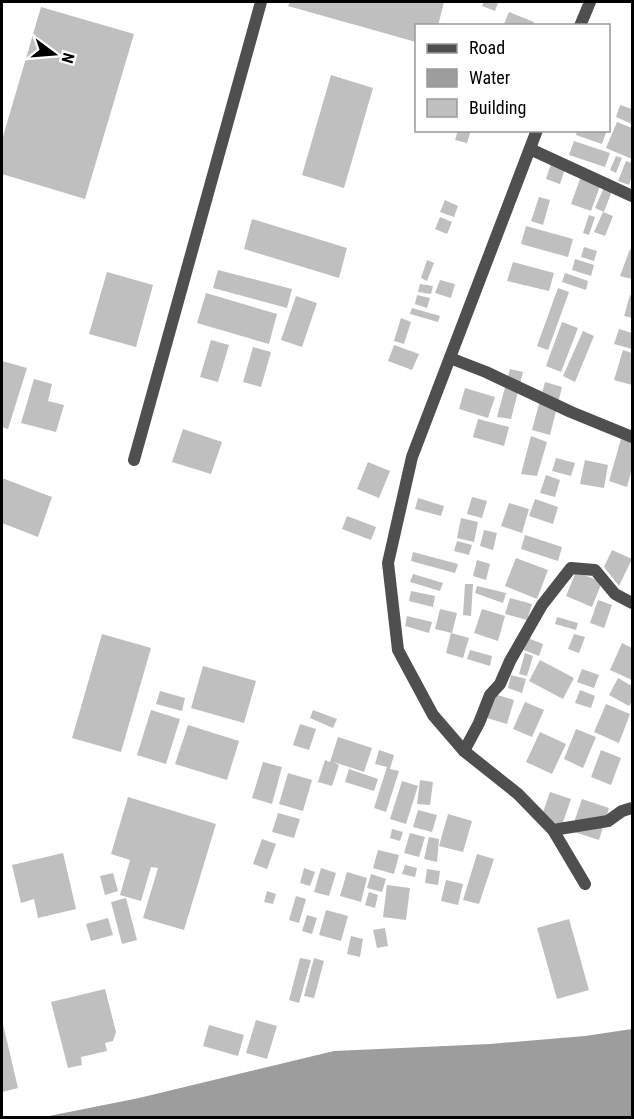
<svg xmlns="http://www.w3.org/2000/svg" width="634" height="1119" font-family="'Roboto Condensed',sans-serif">
	<style>
		.water { fill: #9d9d9d }
		.building { fill: #bfbfbf }
		.lines { fill: none; stroke-linecap: round; stroke-linejoin: round }
		.minor { stroke: #4f4f4f; stroke-width: 12 }
	</style>
	<rect width="100%" height="100%" fill="#fff"/>
	<!-- water -->
	<polygon class="water" points="632,1029 632,1117 44,1117 139,1098 334,1051 490,1044 585,1036"/>
	<!-- building -->
	<g class="building">
		<polygon points="290,2 444,2 438,26 416,26 416,42 288,6"/>
		<polygon points="484,2 498,3 495,11 482,6"/>
		<polygon points="41,7 134,34 85,199 2,174 2,140"/>
		<polygon points="509,12 534,22 533,26 504,24"/>
		<polygon points="331,75 373,88 344,188 302,175"/>
		<polygon points="620,105 632,109 632,124 616,117"/>
		<polygon points="617,122 632,128 632,159 606,148"/>
		<polygon points="458,130 471,130 467,143 455,140"/>
		<polygon points="577,130 607,130 602,144 576,135"/>
		<polygon points="574,141 610,153 605,167 569,155"/>
		<polygon points="616,156 622,158 616,173 610,170"/>
		<polygon points="552,161 566,166 560,184 546,179"/>
		<polygon points="626,161 632,163 632,176 629,185 618,181"/>
		<polygon points="580,179 600,186 591,211 571,204"/>
		<polygon points="605,185 613,188 604,212 595,208"/>
		<polygon points="539,197 550,200 543,225 531,221"/>
		<polygon points="445,200 458,206 454,217 440,212"/>
		<polygon points="603,212 613,216 605,236 594,232"/>
		<polygon points="589,215 595,217 589,235 583,233"/>
		<polygon points="440,217 452,222 447,234 435,229"/>
		<polygon points="252,219 347,248 339,278 244,249"/>
		<polygon points="526,226 573,239 568,257 521,244"/>
		<polygon points="584,247 597,251 594,261 581,257"/>
		<polygon points="630,249 632,250 632,279 620,276"/>
		<polygon points="575,259 594,265 591,276 572,270"/>
		<polygon points="427,260 434,263 427,281 421,278"/>
		<polygon points="513,262 554,273 549,291 507,281"/>
		<polygon points="218,270 292,289 287,308 213,288"/>
		<polygon points="107,272 153,285 136,347 89,334"/>
		<polygon points="565,273 588,281 586,290 562,282"/>
		<polygon points="440,280 455,284 451,298 435,293"/>
		<polygon points="420,284 433,286 431,294 418,292"/>
		<polygon points="558,288 569,292 548,350 537,346"/>
		<polygon points="206,293 277,314 269,344 197,323"/>
		<polygon points="417,295 430,298 427,308 415,304"/>
		<polygon points="630,295 632,295 632,318 624,316"/>
		<polygon points="296,296 317,303 302,347 281,340"/>
		<polygon points="412,308 440,316 438,322 410,314"/>
		<polygon points="401,318 411,322 404,344 394,341"/>
		<polygon points="562,322 578,328 561,372 546,366"/>
		<polygon points="619,329 632,333 632,349 614,344"/>
		<polygon points="583,331 594,336 575,382 563,376"/>
		<polygon points="211,340 229,345 218,382 200,377"/>
		<polygon points="394,345 419,354 412,370 388,361"/>
		<polygon points="253,347 271,352 261,387 243,382"/>
		<polygon points="623,350 632,353 632,385 614,380"/>
		<polygon points="2,361 27,368 8,429 2,427"/>
		<polygon points="510,369 523,372 511,419 497,417"/>
		<polygon points="34,379 52,384 48,401 64,405 56,432 21,423"/>
		<polygon points="545,382 562,387 550,435 532,430"/>
		<polygon points="465,388 495,397 488,418 459,409"/>
		<polygon points="478,419 509,427 504,446 473,437"/>
		<polygon points="183,429 222,442 211,474 172,462"/>
		<polygon points="531,436 547,442 537,476 521,474"/>
		<polygon points="621,439 632,442 632,468 627,487 609,481"/>
		<polygon points="556,458 575,463 571,476 552,471"/>
		<polygon points="585,460 608,465 604,488 580,484"/>
		<polygon points="368,462 390,471 379,498 357,489"/>
		<polygon points="546,475 560,480 555,497 540,493"/>
		<polygon points="2,478 52,497 38,537 2,523"/>
		<polygon points="472,497 487,501 482,518 467,514"/>
		<polygon points="418,498 444,506 441,516 415,509"/>
		<polygon points="535,499 558,507 553,524 529,516"/>
		<polygon points="509,503 529,509 522,533 501,526"/>
		<polygon points="347,516 376,527 371,540 342,529"/>
		<polygon points="461,518 478,522 474,542 457,538"/>
		<polygon points="484,530 497,533 493,550 480,546"/>
		<polygon points="525,535 562,547 558,561 521,549"/>
		<polygon points="457,541 472,545 469,555 454,551"/>
		<polygon points="612,550 632,559 619,586 604,567"/>
		<polygon points="413,552 458,564 455,573 411,561"/>
		<polygon points="516,558 548,570 537,599 505,586"/>
		<polygon points="477,560 490,564 486,580 473,576"/>
		<polygon points="576,572 602,582 592,607 566,596"/>
		<polygon points="413,574 443,583 440,591 410,582"/>
		<polygon points="465,584 473,584 471,616 463,615"/>
		<polygon points="477,586 506,593 503,603 475,593"/>
		<polygon points="411,591 435,596 433,607 409,601"/>
		<polygon points="510,598 532,604 527,620 505,614"/>
		<polygon points="598,600 612,605 604,628 590,623"/>
		<polygon points="440,609 457,613 452,633 435,629"/>
		<polygon points="482,609 505,616 498,641 474,633"/>
		<polygon points="407,616 432,622 429,633 405,626"/>
		<polygon points="557,617 578,623 576,630 555,624"/>
		<polygon points="451,633 469,638 463,658 446,653"/>
		<polygon points="102,634 151,648 121,752 72,738"/>
		<polygon points="574,634 585,637 579,653 568,649"/>
		<polygon points="525,637 543,644 539,656 521,649"/>
		<polygon points="622,643 632,648 632,680 610,670"/>
		<polygon points="470,650 492,656 490,666 467,659"/>
		<polygon points="525,653 533,656 527,676 519,674"/>
		<polygon points="540,660 574,678 563,699 529,681"/>
		<polygon points="203,666 256,681 244,723 191,708"/>
		<polygon points="582,669 599,675 594,688 577,682"/>
		<polygon points="511,675 526,679 522,693 508,688"/>
		<polygon points="618,678 632,686 632,701 629,706 609,695"/>
		<polygon points="580,690 595,696 591,708 575,703"/>
		<polygon points="160,691 185,698 182,711 156,704"/>
		<polygon points="494,694 514,700 507,724 487,718"/>
		<polygon points="525,702 544,710 532,737 513,729"/>
		<polygon points="606,704 630,714 619,743 594,732"/>
		<polygon points="151,710 180,719 166,764 137,755"/>
		<polygon points="313,710 337,719 333,728 310,718"/>
		<polygon points="300,724 316,729 309,750 293,745"/>
		<polygon points="188,725 239,741 227,780 175,764"/>
		<polygon points="576,729 596,737 583,768 564,759"/>
		<polygon points="540,732 566,744 552,774 526,762"/>
		<polygon points="338,737 372,748 364,772 334,762 339,765 332,786 318,782 325,760 330,762"/>
		<polygon points="379,750 394,755 390,769 399,771 386,812 374,808 387,767 375,764"/>
		<polygon points="601,750 621,758 611,785 591,777"/>
		<polygon points="263,762 282,767 272,804 252,798"/>
		<polygon points="349,769 378,779 374,791 345,782"/>
		<polygon points="288,773 312,780 303,811 279,804"/>
		<polygon points="420,780 433,782 430,805 417,804"/>
		<polygon points="402,781 418,786 406,824 390,819"/>
		<polygon points="550,792 571,799 562,825 541,818"/>
		<polygon points="128,797 216,824 184,930 143,918 158,868 151,867 141,901 120,895 130,860 111,854"/>
		<polygon points="582,799 609,808 599,840 571,831"/>
		<polygon points="418,810 437,815 432,832 413,827"/>
		<polygon points="278,813 300,819 294,838 272,832"/>
		<polygon points="448,814 472,821 463,852 439,846"/>
		<polygon points="392,829 403,832 400,841 390,838"/>
		<polygon points="410,833 425,837 419,857 404,853"/>
		<polygon points="429,837 439,839 437,862 424,859"/>
		<polygon points="262,839 276,844 267,869 253,864"/>
		<polygon points="378,850 399,855 394,874 373,868"/>
		<polygon points="63,853 76,909 38,918 34,899 21,903 12,865"/>
		<polygon points="477,854 494,859 479,904 463,900"/>
		<polygon points="405,865 417,868 415,877 402,874"/>
		<polygon points="304,868 315,872 310,886 300,883"/>
		<polygon points="321,868 336,873 329,896 314,892"/>
		<polygon points="427,869 440,871 438,885 425,883"/>
		<polygon points="347,872 367,878 361,902 340,896"/>
		<polygon points="113,873 118,891 105,895 100,876"/>
		<polygon points="371,874 386,879 382,892 367,888"/>
		<polygon points="446,880 463,884 458,905 441,901"/>
		<polygon points="387,885 410,888 406,920 383,917"/>
		<polygon points="267,891 276,894 273,904 264,902"/>
		<polygon points="369,892 378,895 375,908 365,905"/>
		<polygon points="296,896 306,899 299,923 289,920"/>
		<polygon points="126,898 137,940 122,944 111,902"/>
		<polygon points="326,910 348,916 341,941 319,935"/>
		<polygon points="307,915 317,918 312,934 302,931"/>
		<polygon points="108,918 113,935 91,941 86,924"/>
		<polygon points="569,919 589,990 557,999 537,928"/>
		<polygon points="385,928 388,946 377,948 373,930"/>
		<polygon points="351,936 363,939 360,957 347,954"/>
		<polygon points="300,958 311,960 299,1003 289,1000"/>
		<polygon points="314,958 324,961 314,998 304,996"/>
		<polygon points="105,989 116,1032 113,1041 105,1043 107,1051 81,1057 82,1065 68,1068 51,1002"/>
		<polygon points="2,1020 18,1088 2,1092"/>
		<polygon points="256,1020 277,1026 267,1059 246,1053"/>
		<polygon points="209,1025 244,1035 238,1056 203,1046"/>
	</g>
	<g class="lines">
		<!-- minor -->
		<g class="minor">
			<polyline points="580,26 590,2"/>
			<polyline points="537,130 412,457 388,563 398,650 433,715 464,751 518,794 553,830 585,884"/>
			<polyline points="530,149 632,196"/>
			<polyline points="450,358 486,372 571,412 632,437"/>
			<polyline points="134,460 261,2"/>
			<polyline points="464,751 479,723 490,695 500,684 510,661 542,605 571,568 595,570 615,594 632,603"/>
			<polyline points="553,830 608,821 622,811 632,808"/>
		</g>
	</g>
	<!-- border -->
	<rect width="634" height="1119" fill="none" stroke="#000000" stroke-width="6"/>
	<!-- legend -->
	<rect x="415" y="24" width="195" height="108" fill="#ffffff" stroke="#999999" stroke-width="1.5"/>
	<rect x="427" y="44" width="30" height="9" fill="#4f4f4f" stroke="#999999" stroke-width="1.5"/>
	<text x="469" y="54" font-size="18" fill="#000000">Road</text>
	<rect x="427" y="69" width="30" height="18" fill="#9d9d9d" stroke="#999999" stroke-width="1.5"/>
	<text x="469" y="84" font-size="18" fill="#000000">Water</text>
	<rect x="427" y="99" width="30" height="18" fill="#bfbfbf" stroke="#999999" stroke-width="1.5"/>
	<text x="469" y="114" font-size="18" fill="#000000">Building</text>
	<!-- north arrow -->
	<g transform="translate(54 54) rotate(106)" stroke="#ffffff" stroke-width="4.5" paint-order="stroke">
	<path d="M0-4.5L10 22L0 15L-10 22Z" fill="#000000"/>
	<text y="-9" font-size="16" font-weight="bold" text-anchor="middle" fill="#000000">N</text>
	</g>
</svg>
